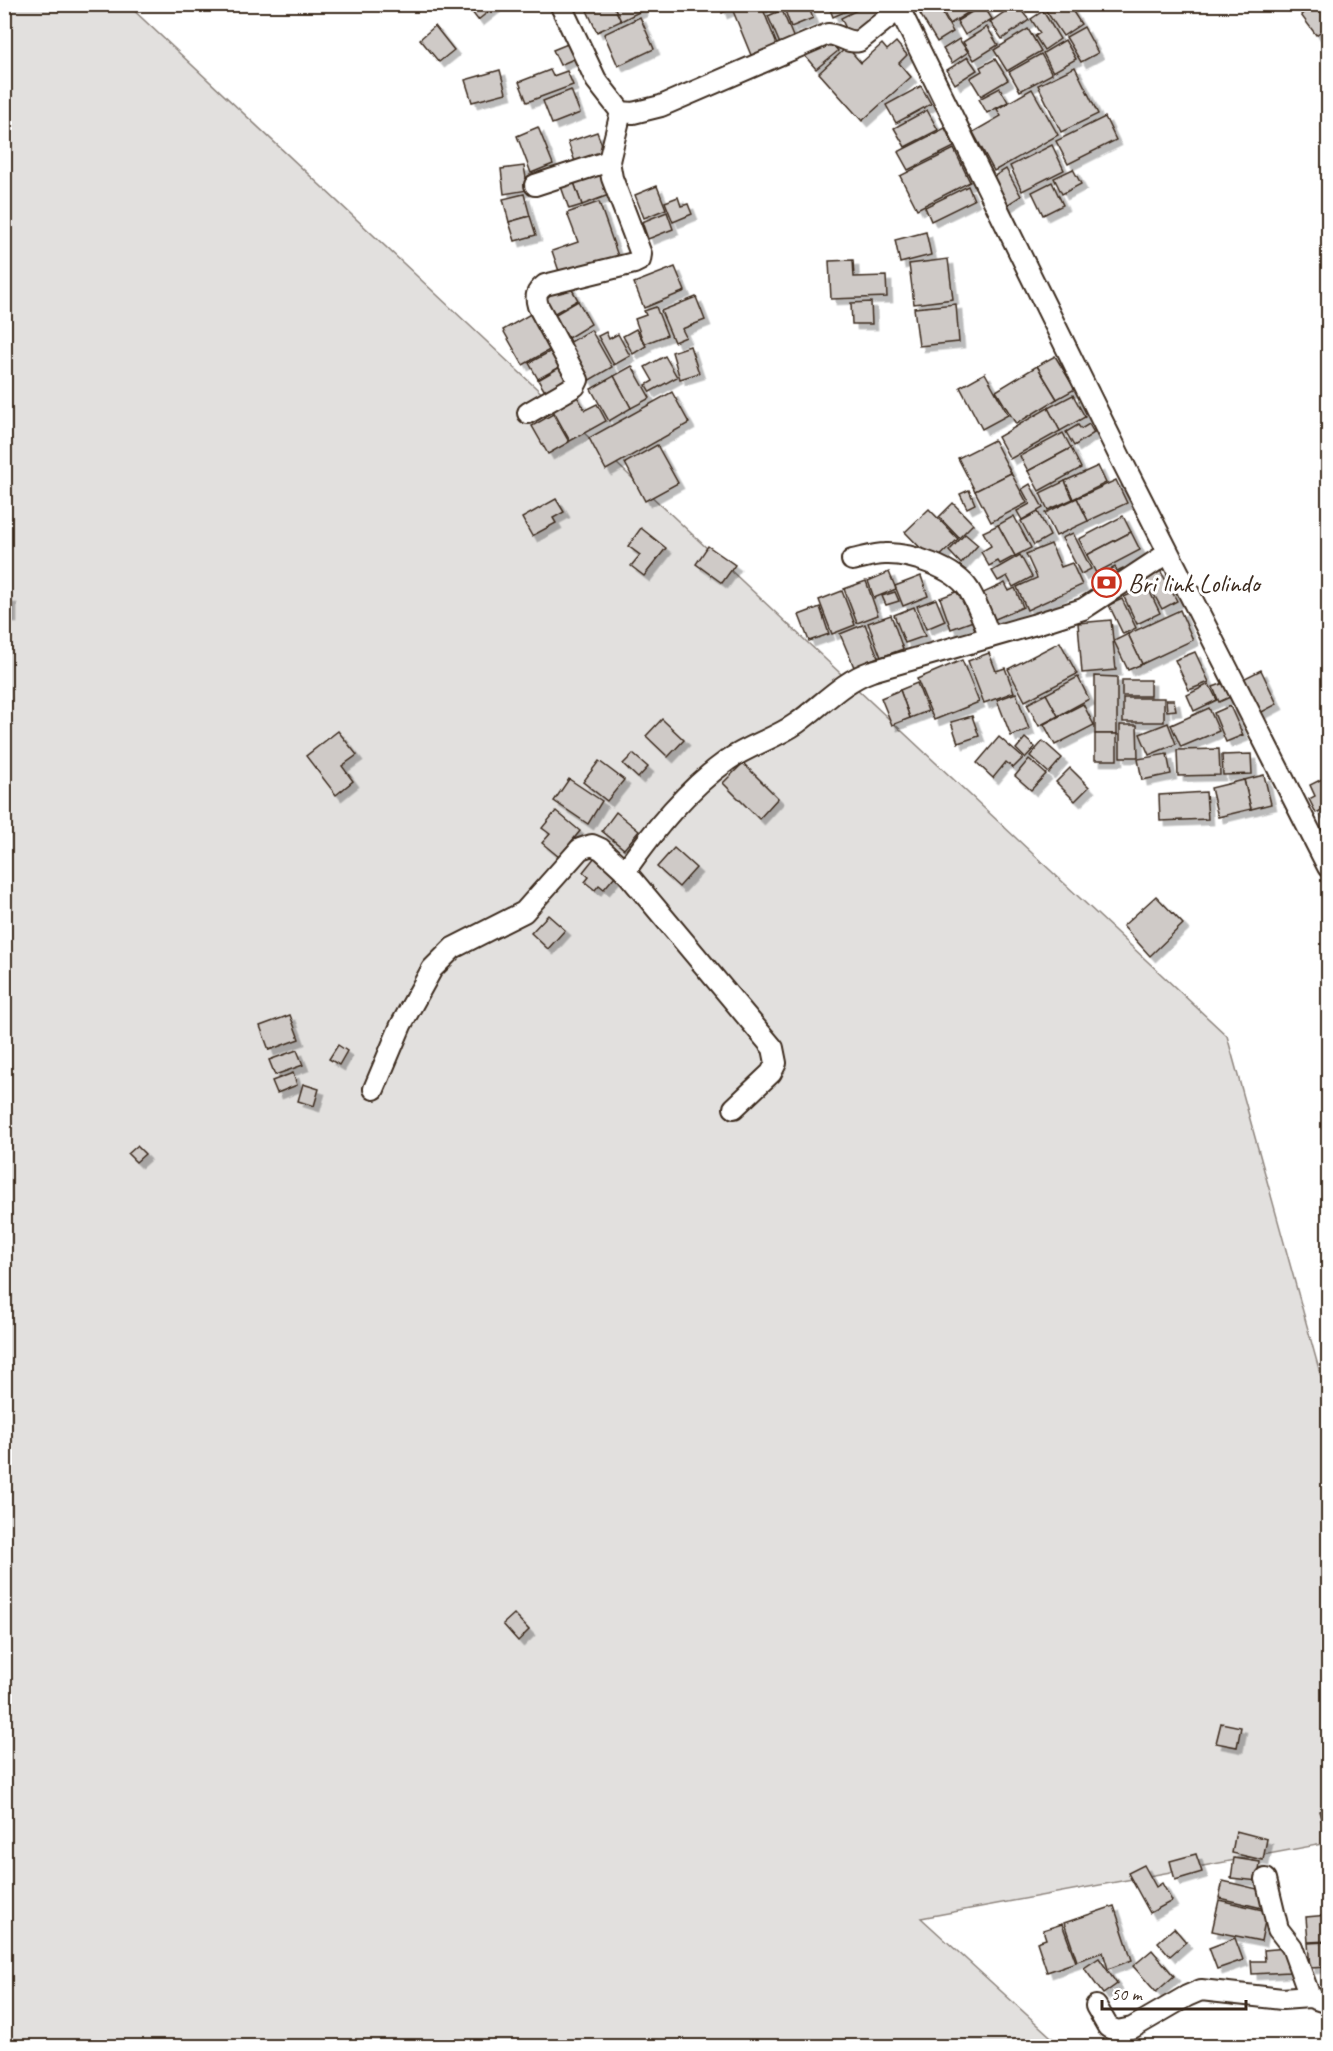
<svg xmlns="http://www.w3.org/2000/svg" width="1333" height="2051" font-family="Caveat,sans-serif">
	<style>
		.green { fill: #e2e0de; stroke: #8e857e; stroke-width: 1.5 }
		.building { fill: #cfcac7; stroke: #3b2a1e; stroke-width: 1.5; filter: url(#shadow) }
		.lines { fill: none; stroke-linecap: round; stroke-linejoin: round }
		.minor-casing { stroke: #3b2a1e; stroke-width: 24 }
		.minor { stroke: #fff; stroke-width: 20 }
		.labels { text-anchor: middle; stroke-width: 6; stroke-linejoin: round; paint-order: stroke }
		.poi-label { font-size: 26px; fill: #3b2a1e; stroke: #fff; text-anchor: start }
	</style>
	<defs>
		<filter id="shadow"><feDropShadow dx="5.5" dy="5.5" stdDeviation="0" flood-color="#0004"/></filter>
	</defs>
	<rect width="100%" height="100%" fill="#fff"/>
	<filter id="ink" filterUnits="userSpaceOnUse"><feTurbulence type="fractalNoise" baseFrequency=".0167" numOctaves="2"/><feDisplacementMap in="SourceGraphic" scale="12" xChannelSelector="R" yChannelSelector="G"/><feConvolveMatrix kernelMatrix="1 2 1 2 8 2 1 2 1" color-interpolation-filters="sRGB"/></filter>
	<g filter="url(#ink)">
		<!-- green -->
		<polygon class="green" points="5,5 128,5 1227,1036 1328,1402 1328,1843 921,1918 1061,2046 5,2046"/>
		<!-- building -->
		<g class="building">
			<polygon points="470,4 498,4 478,20 468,7"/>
			<polygon points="584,4 613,4 621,21 597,32"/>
			<polygon points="613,4 641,4 641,11 621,21"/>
			<polygon points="719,4 742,4 722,13"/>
			<polygon points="750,4 761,4 779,50 753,60 733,11"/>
			<polygon points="765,4 807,4 813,18 791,27 783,5 767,11"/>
			<polygon points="828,4 862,4 833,17"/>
			<polygon points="869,4 876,4 884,21 850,37 841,18"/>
			<polygon points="935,4 937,4 953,32 937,42 920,14"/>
			<polygon points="939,4 980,4 980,5 950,24"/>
			<polygon points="1016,4 1029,20 1002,39 990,22"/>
			<polygon points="1068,4 1081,24 1063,36 1042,5"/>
			<polygon points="1301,4 1328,4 1328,26 1316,35 1301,15 1306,11"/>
			<polygon points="983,5 992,19 965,35 957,21"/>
			<polygon points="782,10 794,39 780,44 768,16"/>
			<polygon points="1043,11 1060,39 1044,50 1035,36 1040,33 1031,19"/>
			<polygon points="640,17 654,49 618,66 604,34"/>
			<polygon points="435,26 454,50 439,62 420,39"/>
			<polygon points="987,27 998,45 974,60 963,42"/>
			<polygon points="1084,27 1098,53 1081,62 1066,37"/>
			<polygon points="1028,29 1041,51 1007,71 994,50"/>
			<polygon points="828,38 838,51 816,69 805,56"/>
			<polygon points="959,39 968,52 952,63 943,49"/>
			<polygon points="1065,40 1076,59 1053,72 1043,53"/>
			<polygon points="896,42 907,55 899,63 911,77 862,121 819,73 847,47 861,63 882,44 887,50"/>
			<polygon points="570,43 576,58 560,65 553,50"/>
			<polygon points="1041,54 1052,74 1020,91 1009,72"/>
			<polygon points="968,57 977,70 955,84 947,70"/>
			<polygon points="995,59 1008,80 981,96 970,78 982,71 980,67"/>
			<polygon points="1075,67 1098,114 1061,132 1038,85"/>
			<polygon points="500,70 506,93 472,102 465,80"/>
			<polygon points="550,70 553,76 567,71 573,85 527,102 519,82"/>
			<polygon points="921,86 931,104 896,123 886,105"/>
			<polygon points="1000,88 1008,102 987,113 979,99"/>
			<polygon points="1032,89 1058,135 994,171 973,132 1001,116 997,109"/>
			<polygon points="571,90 580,113 552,124 543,101"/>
			<polygon points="927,110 938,130 905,147 894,128"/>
			<polygon points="1105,117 1116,140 1068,164 1056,141"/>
			<polygon points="538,127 553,164 531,173 517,136"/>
			<polygon points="945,128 954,147 908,170 898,152"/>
			<polygon points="597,132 607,159 578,170 568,142"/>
			<polygon points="1052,145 1064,170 1022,191 1010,166"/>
			<polygon points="954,149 970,182 917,209 900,176"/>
			<polygon points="603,165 614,193 582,205 572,177"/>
			<polygon points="524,166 528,190 504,194 501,169"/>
			<polygon points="1006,169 1021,196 1007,205 991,178"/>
			<polygon points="1073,169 1081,184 1062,194 1054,178"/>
			<polygon points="572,177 582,205 569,209 559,181"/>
			<polygon points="1052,182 1063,205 1043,215 1032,192"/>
			<polygon points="657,186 666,209 644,218 635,195"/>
			<polygon points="968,186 974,200 931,221 925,207"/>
			<polygon points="524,194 530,216 509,222 503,199"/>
			<polygon points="678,197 681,206 688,204 692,214 673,222 665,202"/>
			<polygon points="599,202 618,256 561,277 552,251 578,242 567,213"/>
			<polygon points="667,212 673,229 648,239 642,222"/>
			<polygon points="530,216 536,235 515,241 509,222"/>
			<polygon points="926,232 931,255 900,263 895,240"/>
			<polygon points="948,259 953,299 914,304 909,264"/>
			<polygon points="853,260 854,277 886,276 887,297 831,299 829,261"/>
			<polygon points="675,267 685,291 644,308 634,283"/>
			<polygon points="567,281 578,300 553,314 542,295"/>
			<polygon points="696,297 705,320 682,329 686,337 674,342 661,311"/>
			<polygon points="578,301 591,324 568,338 554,315"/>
			<polygon points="871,302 872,324 852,324 851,303"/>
			<polygon points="956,304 959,342 919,346 914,308"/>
			<polygon points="656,307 667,335 644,344 635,319 646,315 644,311"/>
			<polygon points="532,313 553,348 523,365 503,330"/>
			<polygon points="636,329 646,346 633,354 623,336"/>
			<polygon points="591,330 612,367 588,381 567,344"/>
			<polygon points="606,332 609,339 618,334 630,356 614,365 598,336"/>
			<polygon points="690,346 699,373 680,379 672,352"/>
			<polygon points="553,350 562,366 538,379 529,363"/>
			<polygon points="665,356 677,377 650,392 646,385 653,381 645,367"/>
			<polygon points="1055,356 1075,389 1057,399 1037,366"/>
			<polygon points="562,366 572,384 549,398 538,380"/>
			<polygon points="632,366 650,398 631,408 614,376"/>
			<polygon points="1037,366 1057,399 1016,424 996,391"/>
			<polygon points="985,373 1008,415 982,429 960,387"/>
			<polygon points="614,376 631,408 609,421 591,389"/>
			<polygon points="574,391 585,410 597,404 606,421 570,441 550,405"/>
			<polygon points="672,392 689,423 606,470 589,438"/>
			<polygon points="1073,395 1085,417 1060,431 1048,408"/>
			<polygon points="1048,408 1060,431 1010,459 998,437"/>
			<polygon points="553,414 569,442 548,454 532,426"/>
			<polygon points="1089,424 1094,433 1074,446 1066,432 1078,425 1081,429"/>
			<polygon points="1063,433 1071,448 1028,471 1020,456"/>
			<polygon points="994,440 1011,473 975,491 958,458"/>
			<polygon points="657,445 678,483 645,501 625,463"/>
			<polygon points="1071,448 1081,468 1039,491 1028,471"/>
			<polygon points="1098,466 1106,483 1073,499 1065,481"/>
			<polygon points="1011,473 1027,503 991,522 975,491"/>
			<polygon points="1116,480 1127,503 1088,521 1077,498"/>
			<polygon points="1065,481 1073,499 1048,510 1040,493"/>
			<polygon points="1030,484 1043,508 1022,520 1017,511 1030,504 1022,489"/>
			<polygon points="969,490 975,504 967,508 960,494"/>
			<polygon points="1077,498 1088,521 1056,536 1045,513"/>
			<polygon points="556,499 564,512 553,518 556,523 532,536 522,518"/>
			<polygon points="953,503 973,524 959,538 939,517"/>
			<polygon points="929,509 958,539 934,562 905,532"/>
			<polygon points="1038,512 1050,536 1034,545 1021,521"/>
			<polygon points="1014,516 1031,548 1015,556 998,525"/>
			<polygon points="1123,516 1131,532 1087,555 1079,539"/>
			<polygon points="998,525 1015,556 1000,564 998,561 989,566 981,552 991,546 983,532"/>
			<polygon points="641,528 666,548 644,576 631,566 640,555 628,546"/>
			<polygon points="1131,532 1140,550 1096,573 1087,555"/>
			<polygon points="1073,533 1091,569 1081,574 1062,538"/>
			<polygon points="965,534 978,545 961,564 949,551"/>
			<polygon points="1051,544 1061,567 1072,563 1082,585 1027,610 1017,587 1037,578 1026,554"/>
			<polygon points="708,546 735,565 722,583 696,564"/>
			<polygon points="1020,555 1032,577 1013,587 1007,576 998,581 992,571"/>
			<polygon points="1115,567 1117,571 1123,568 1127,575 1103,588 1097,577"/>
			<polygon points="1160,570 1177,601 1162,609 1145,578"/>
			<polygon points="889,572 896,589 874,598 868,581"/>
			<polygon points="921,576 928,596 903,606 895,586"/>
			<polygon points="866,581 878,615 857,623 844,589"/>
			<polygon points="1005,583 1009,591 1015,588 1023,607 993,620 981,594"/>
			<polygon points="1147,586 1160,613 1137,624 1124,597"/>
			<polygon points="961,590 973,621 951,629 940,598"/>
			<polygon points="842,591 855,625 832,634 819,600"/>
			<polygon points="895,592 899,601 886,605 882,596"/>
			<rect x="4" y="598" width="7" height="19"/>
			<polygon points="936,599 945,621 926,629 917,606"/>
			<polygon points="1122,599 1136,628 1123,634 1109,605"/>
			<polygon points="820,607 829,634 809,641 799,615"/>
			<polygon points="914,607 925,636 905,643 894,615"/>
			<polygon points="1180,610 1193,640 1142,664 1128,634"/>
			<polygon points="891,615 903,649 881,657 868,623"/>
			<polygon points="1111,620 1116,670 1082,673 1078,623"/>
			<polygon points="865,624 878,657 854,667 840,634"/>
			<polygon points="1128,634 1142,664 1128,670 1114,641"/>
			<polygon points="1060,642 1077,674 1025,701 1008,669"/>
			<polygon points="1195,652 1209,682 1189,690 1175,660"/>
			<polygon points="989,653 996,671 1005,668 1014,692 984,703 968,661"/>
			<polygon points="962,660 979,702 934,720 917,679"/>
			<polygon points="1261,670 1277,704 1260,713 1243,679"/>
			<polygon points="1095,676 1117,677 1117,734 1095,734"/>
			<polygon points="1078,677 1089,699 1058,716 1046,694"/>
			<rect x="1122" y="680" width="28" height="16"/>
			<polygon points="917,683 928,711 910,718 900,690"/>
			<polygon points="1224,683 1230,697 1219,702 1213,687"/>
			<polygon points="1209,684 1217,700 1194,711 1187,695"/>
			<polygon points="900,690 910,718 892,725 881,698"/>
			<polygon points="1016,693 1029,729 1011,736 997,700"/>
			<polygon points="1046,694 1058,716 1039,726 1027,704"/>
			<rect x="1123" y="698" width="41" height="24"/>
			<polygon points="1166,700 1174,700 1176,710 1167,711"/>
			<polygon points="1083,704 1094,725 1055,745 1044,724"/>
			<polygon points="1230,706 1243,735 1226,742 1214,713"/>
			<polygon points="1209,708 1219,731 1181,747 1171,725"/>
			<polygon points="972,716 979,736 958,743 951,722"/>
			<polygon points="662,719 684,740 668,757 646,736"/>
			<polygon points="1168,723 1176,744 1149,755 1140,734"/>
			<polygon points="1120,725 1137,725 1138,757 1120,757"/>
			<polygon points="338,731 357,755 342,766 353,781 336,795 306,756"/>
			<rect x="1095" y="734" width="22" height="26"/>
			<polygon points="999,737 1023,758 1013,768 1006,762 993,778 977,763"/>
			<polygon points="1025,738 1035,747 1025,758 1016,749"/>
			<polygon points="1043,741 1062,758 1049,773 1030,756"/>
			<polygon points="1219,749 1220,775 1178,776 1177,750"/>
			<polygon points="633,754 648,767 638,778 623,764"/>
			<polygon points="1167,754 1171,774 1142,780 1138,759"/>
			<polygon points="1251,754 1252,774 1223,775 1222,755"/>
			<polygon points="1029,759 1046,774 1031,790 1015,776"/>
			<polygon points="599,761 624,780 607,801 583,782"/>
			<polygon points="743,763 778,798 759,819 723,783"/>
			<polygon points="1070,768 1089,787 1075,801 1056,782"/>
			<polygon points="1264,775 1271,804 1251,809 1244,780"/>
			<polygon points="1328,776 1328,807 1316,813 1309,799 1315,796 1310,785"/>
			<polygon points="569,779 602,801 588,824 554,801"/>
			<polygon points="1244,780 1251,809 1218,817 1211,788"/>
			<polygon points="1206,792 1208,819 1160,821 1159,795"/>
			<polygon points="556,811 580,831 559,857 542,843 550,834 542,828"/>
			<polygon points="616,812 639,831 624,849 602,831"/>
			<polygon points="674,848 696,868 679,887 657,867"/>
			<polygon points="599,852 620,870 604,889 599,885 595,890 585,882 589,877 583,872"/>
			<polygon points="1156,896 1183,924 1150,956 1123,926"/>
			<polygon points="548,915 565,930 548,949 531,933"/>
			<polygon points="290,1015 299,1039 269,1050 260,1026"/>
			<polygon points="338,1045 347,1051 339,1065 329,1059"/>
			<polygon points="297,1050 303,1065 275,1075 269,1060"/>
			<polygon points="293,1073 297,1085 277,1093 272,1081"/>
			<polygon points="303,1084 319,1089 314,1106 298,1101"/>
			<polygon points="137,1146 145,1154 136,1162 128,1154"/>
			<polygon points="514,1614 529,1630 518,1641 503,1624"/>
			<polygon points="1221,1723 1241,1727 1237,1747 1216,1743"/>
			<polygon points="1328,1808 1328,1840 1327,1841 1319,1811"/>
			<polygon points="1236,1831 1267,1839 1263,1860 1232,1853"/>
			<polygon points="1196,1854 1202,1872 1175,1880 1170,1861"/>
			<polygon points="1234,1858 1260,1862 1258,1881 1231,1878"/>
			<polygon points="1144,1865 1156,1887 1162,1883 1172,1901 1150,1913 1128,1873"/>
			<polygon points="1223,1881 1266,1891 1262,1908 1219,1898"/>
			<polygon points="1219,1900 1267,1911 1261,1941 1212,1931"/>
			<polygon points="1114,1906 1132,1960 1108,1969 1103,1952 1077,1961 1064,1923"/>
			<polygon points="1328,1915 1328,1941 1308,1942 1306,1917"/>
			<polygon points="1062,1924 1076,1962 1047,1972 1037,1942 1046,1939 1043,1930"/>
			<polygon points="1174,1928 1186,1942 1170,1956 1158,1942"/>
			<polygon points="1235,1938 1243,1960 1217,1969 1209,1948"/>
			<polygon points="1328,1942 1328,1967 1310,1968 1308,1943"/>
			<polygon points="1287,1948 1290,1972 1252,1974 1251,1961 1265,1961 1264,1950"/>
			<polygon points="1152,1950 1174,1976 1156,1992 1133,1966"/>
			<polygon points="1099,1958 1117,1984 1103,1994 1084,1968"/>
		</g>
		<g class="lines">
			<defs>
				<g id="minor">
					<path d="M560,4L596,80L621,112L633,113L661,106L828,34C841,35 847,44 859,41L899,9"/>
					<polyline points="897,4 1120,457 1328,867"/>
					<polyline points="535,185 609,161"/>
					<path d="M528,413L575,386L578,380L538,306C535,296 536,292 545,285L634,263L640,260L641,254L612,178L609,161L621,112"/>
					<path d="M852,560C863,558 874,554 885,554C910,553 955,568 969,590C978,605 984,622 990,637"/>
					<polyline points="625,871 773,1048 776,1063 771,1073 734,1108"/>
					<path d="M374,1089L401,1025L432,969L453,948L524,912L580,849L592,845L601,849L625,871C654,830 687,789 728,760C750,745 776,738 797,723C822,705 843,681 872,671L1036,624L1083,609L1168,553"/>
					<polyline points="1266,1879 1278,1929 1292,1947 1310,1997"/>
					<polyline points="1096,2006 1108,2027 1117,2031 1132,2028 1187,1996 1201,1990 1282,1999 1310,1997 1328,2003"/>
				</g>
			</defs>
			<!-- minor casing -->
			<use href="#minor" class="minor-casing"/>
			<!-- minor -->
			<use href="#minor" class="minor"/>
		</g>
	</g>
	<!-- icons -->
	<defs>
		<symbol id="bank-ring" viewBox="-11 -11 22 22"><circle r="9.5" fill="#fff" stroke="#c8321e" stroke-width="1.5"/><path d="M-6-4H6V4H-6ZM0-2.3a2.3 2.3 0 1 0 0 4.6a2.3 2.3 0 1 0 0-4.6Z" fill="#c8321e"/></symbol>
	</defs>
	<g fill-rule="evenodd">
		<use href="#bank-ring" x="1090" y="566" width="33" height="33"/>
	</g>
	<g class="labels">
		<!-- poi labels -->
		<g class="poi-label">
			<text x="1128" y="592">Bri link Lolindo</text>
		</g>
	</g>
	<!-- margin -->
	<rect width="1333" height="2051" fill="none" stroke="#fff" stroke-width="24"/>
	<rect x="12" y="12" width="1309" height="2027" fill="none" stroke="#3b2a1e" stroke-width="2" filter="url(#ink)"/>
	<!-- scale -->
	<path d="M1102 2000v9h144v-9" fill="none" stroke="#3b2a1e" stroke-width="3"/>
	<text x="1111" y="2000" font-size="18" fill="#3b2a1e" stroke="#ffffff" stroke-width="4.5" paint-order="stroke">50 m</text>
</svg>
